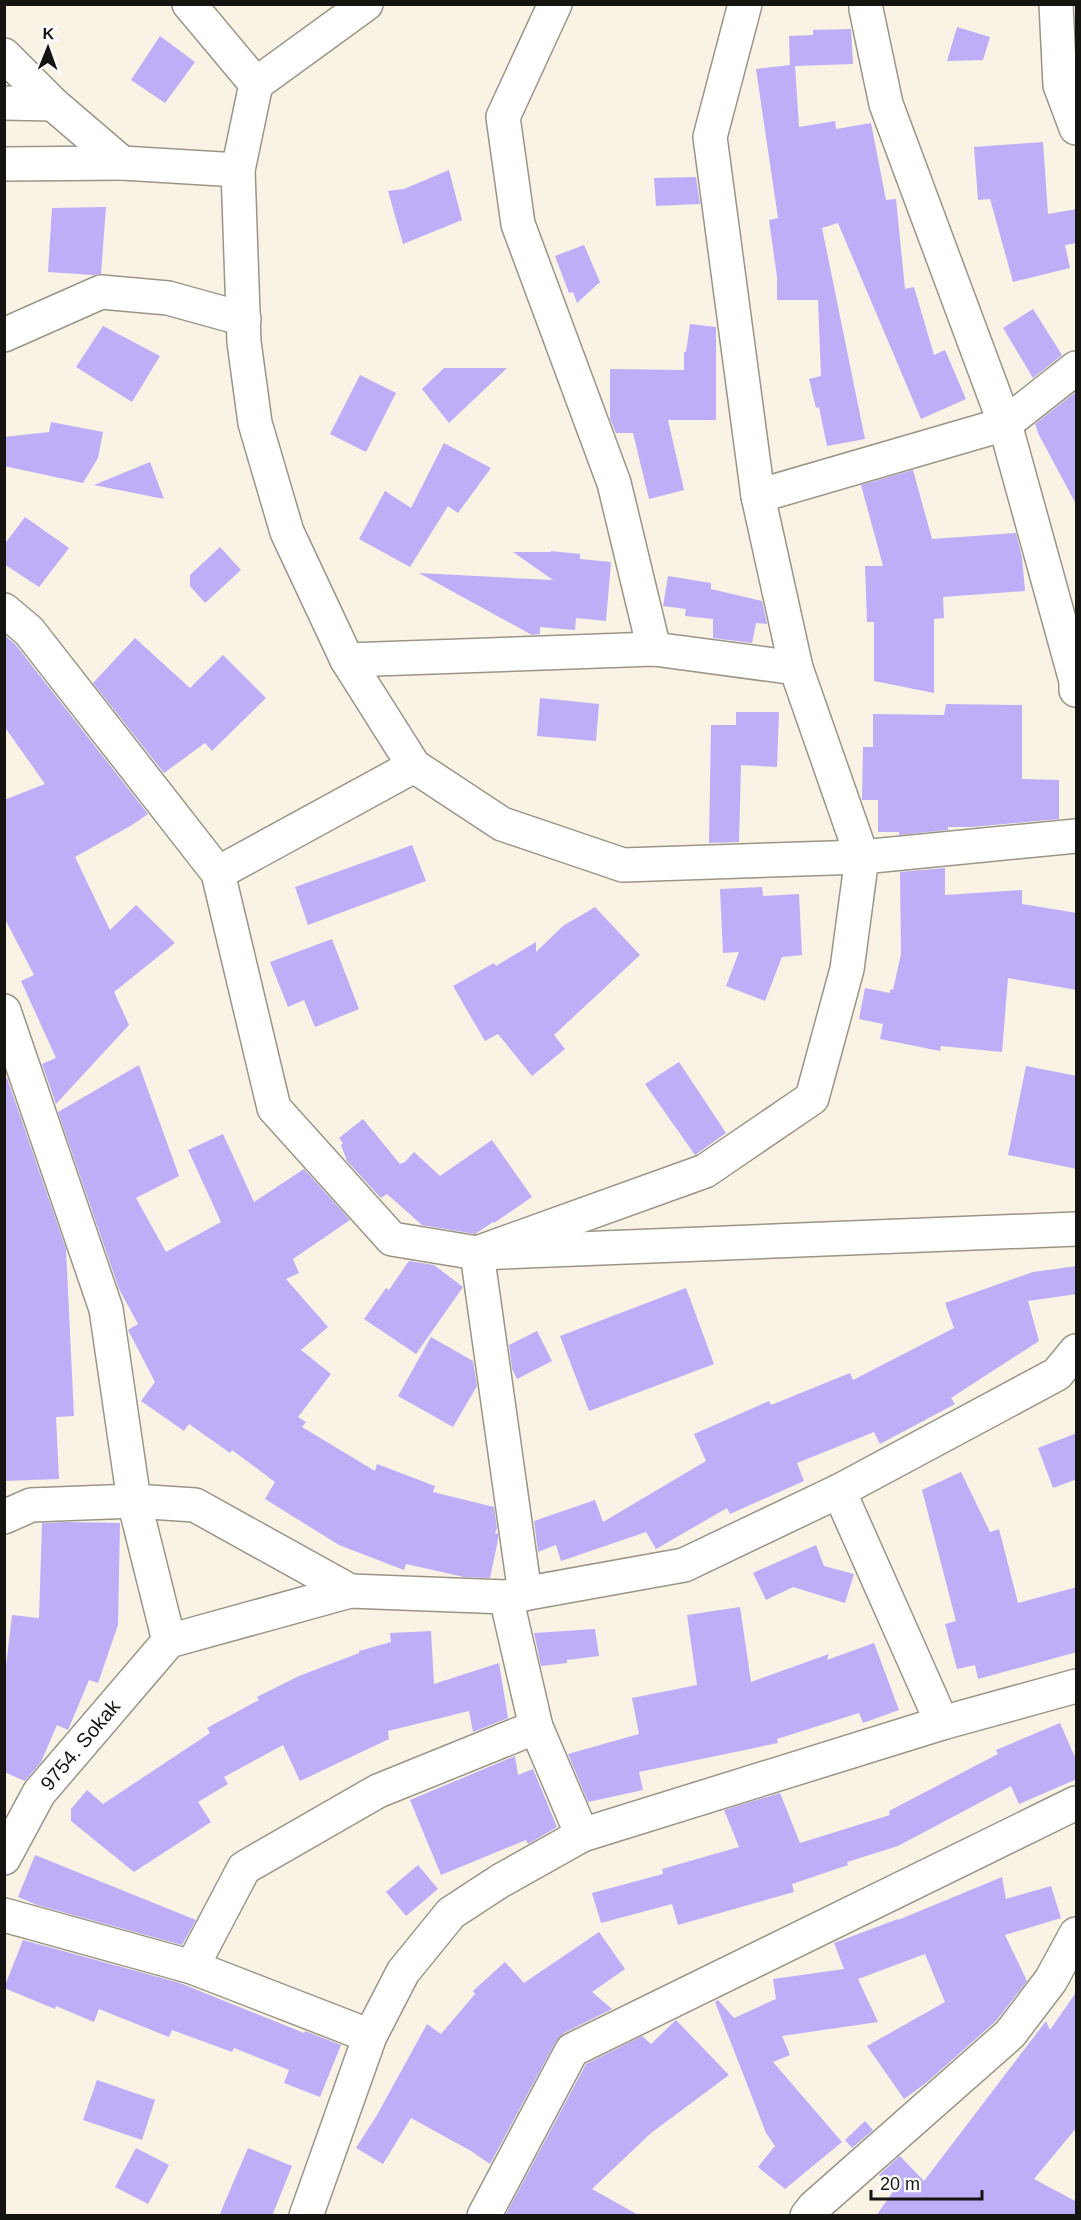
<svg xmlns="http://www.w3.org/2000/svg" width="1081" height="2220" font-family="Helvetica,sans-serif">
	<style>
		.building { fill: #bdaef7 }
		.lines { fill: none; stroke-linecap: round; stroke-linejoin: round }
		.street-casing { stroke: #9b9588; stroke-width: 36 }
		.secondary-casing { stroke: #9b9588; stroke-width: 36 }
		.street { stroke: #fff; stroke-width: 33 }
		.secondary { stroke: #fff; stroke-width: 33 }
		.labels { text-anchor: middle; stroke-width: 5; stroke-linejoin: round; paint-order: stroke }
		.street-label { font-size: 20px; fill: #161410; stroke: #fff }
	</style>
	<rect width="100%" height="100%" fill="#f9f3e5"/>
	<!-- building -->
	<g class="building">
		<polygon points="957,27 990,37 983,60 947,61"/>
		<polygon points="851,29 853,64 795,66 799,127 835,121 836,129 871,123 886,200 896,199 905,289 914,287 934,355 945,350 966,399 921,419 838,223 822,228 865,439 827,446 819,407 816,408 809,379 821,376 818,300 777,300 777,277 769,220 778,218 756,69 790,65 789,36 813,35 813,30"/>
		<polygon points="160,36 195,62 165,103 131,80"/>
		<polygon points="1043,142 1048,214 1077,209 1077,243 1065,245 1070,268 1013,282 990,199 978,200 974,147"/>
		<polygon points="449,170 462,220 403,244 388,191 404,189"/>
		<polygon points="696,177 700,204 656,206 654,178"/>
		<polygon points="106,207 101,274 93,275 48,272 52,208"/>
		<polygon points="584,245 600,282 577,303 573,292 569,293 555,256"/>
		<polygon points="1033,309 1062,355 1033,378 1003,328"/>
		<polygon points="690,324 716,327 716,420 668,420 684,490 649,499 633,433 616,433 610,419 610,369 684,370 684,352 686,352"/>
		<polygon points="103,326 160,356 132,402 76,367"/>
		<polygon points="444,368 507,368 449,423 422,389"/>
		<polygon points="360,375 396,393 366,452 330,434"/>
		<polygon points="1077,391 1077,506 1038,433 1035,424"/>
		<polygon points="51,422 103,432 98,458 83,483 4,466 4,437 49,432"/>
		<polygon points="444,443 491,468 458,513 448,506 410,567 359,539 385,491 411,508"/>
		<polygon points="150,462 164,499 94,485"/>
		<polygon points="913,470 932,539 1016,533 1022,557 1025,591 943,597 944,618 934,619 934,693 874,681 874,622 867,622 865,566 883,566 861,485"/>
		<polygon points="25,517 69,548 39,587 4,564 4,545"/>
		<polygon points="220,547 241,570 205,603 190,586 190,575"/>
		<polygon points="551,551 580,554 580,559 611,562 606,621 576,618 575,630 540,627 540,634 532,635 419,573 553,580 513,552 551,552"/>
		<polygon points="668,576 711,583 711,589 762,601 767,624 756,623 752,643 713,638 713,619 685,616 686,609 663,606"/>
		<polygon points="4,635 15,644 148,814 132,825 75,857 110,930 136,905 175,943 114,992 129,1025 56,1104 42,1064 56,1058 21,981 34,975 4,917 4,800 45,784 4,726"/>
		<polygon points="135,638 190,688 223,655 266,698 212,751 205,743 164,773 93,683"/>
		<polygon points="540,698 599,704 596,741 537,736"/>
		<polygon points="946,704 1022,705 1022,779 1059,780 1059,819 972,827 948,827 948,830 899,835 899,832 878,832 878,800 862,800 863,747 873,747 873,714 944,715"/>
		<polygon points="736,712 779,712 777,767 741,765 739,842 709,843 711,725 736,725"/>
		<polygon points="412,845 426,881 308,925 295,887"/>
		<polygon points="945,868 945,895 1022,890 1022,904 1077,913 1077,990 1008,978 1002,1052 941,1046 940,1051 880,1039 883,1024 859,1019 865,988 890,993 890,989 893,990 901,954 900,872"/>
		<polygon points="762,887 763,896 799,894 802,955 782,957 765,1001 726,986 739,952 723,953 720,889"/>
		<polygon points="595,907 640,955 554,1035 565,1049 532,1076 498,1034 485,1041 453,986 494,963 496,966 536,942 536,952 563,926"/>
		<polygon points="332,939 359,1009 315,1027 304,1000 288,1007 270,962"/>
		<polygon points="679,1062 726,1133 695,1155 645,1084"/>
		<polygon points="139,1065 179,1176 136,1198 166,1252 221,1222 188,1150 223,1134 254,1202 304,1169 350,1220 293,1259 299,1273 286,1279 328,1327 301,1350 331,1374 298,1417 306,1422 302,1427 375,1471 377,1464 435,1486 433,1492 494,1507 497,1528 495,1534 498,1533 498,1540 490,1578 464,1577 406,1564 404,1570 339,1545 265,1499 275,1482 232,1450 230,1453 189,1424 184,1431 141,1401 155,1382 128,1330 138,1324 119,1289 58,1112"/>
		<polygon points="1026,1066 1077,1076 1077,1169 1008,1155"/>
		<polygon points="7,1078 66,1249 74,1416 56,1417 59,1479 4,1481 4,1079"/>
		<polygon points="363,1119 400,1164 405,1162 414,1152 440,1176 492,1140 532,1197 494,1223 493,1222 475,1234 422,1225 387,1194 381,1198 347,1161 341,1145 343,1143 339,1138"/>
		<polygon points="409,1261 434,1265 463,1287 416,1354 364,1319 386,1288 389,1290"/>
		<polygon points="1077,1266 1077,1294 1028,1301 1039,1341 951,1398 955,1404 880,1444 874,1432 797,1463 804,1481 730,1514 727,1508 656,1549 646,1532 561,1561 556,1545 538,1552 534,1521 595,1500 603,1522 706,1461 694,1434 769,1401 771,1405 850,1373 853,1380 954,1328 945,1303 1033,1272"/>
		<polygon points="686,1288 714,1364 589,1411 560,1336"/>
		<polygon points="537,1331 552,1361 517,1379 512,1369 509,1345"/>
		<polygon points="431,1337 473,1361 477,1386 453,1427 398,1396"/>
		<polygon points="1077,1433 1077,1479 1053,1488 1038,1448"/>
		<polygon points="961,1472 990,1532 999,1529 1018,1603 1077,1587 1077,1652 978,1679 975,1665 957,1669 945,1624 956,1621 922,1490"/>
		<polygon points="66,1522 120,1523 118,1625 98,1683 89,1680 68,1730 57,1725 41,1762 25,1781 4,1772 4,1683 12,1615 39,1618 42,1523"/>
		<polygon points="816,1545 824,1566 854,1574 845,1603 793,1587 766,1600 753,1573"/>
		<polygon points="740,1607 751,1682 829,1654 827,1660 874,1643 899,1710 863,1723 859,1713 777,1739 778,1743 639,1772 643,1790 588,1802 568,1754 639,1734 632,1698 697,1685 687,1615"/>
		<polygon points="595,1629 599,1656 567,1660 567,1663 541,1666 534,1633"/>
		<polygon points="431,1631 434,1684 499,1663 508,1718 473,1732 469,1711 388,1731 389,1739 300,1781 283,1745 224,1777 228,1784 198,1802 211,1822 134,1872 71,1821 71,1809 87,1790 103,1804 210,1733 207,1728 259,1700 257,1697 299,1676 359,1653 359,1651 391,1642 390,1633"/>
		<polygon points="1060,1723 1077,1762 1077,1779 1019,1804 1011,1786 898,1846 847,1862 848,1865 792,1884 794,1892 678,1925 672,1904 601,1923 592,1893 663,1874 662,1869 739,1847 724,1810 780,1793 800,1843 890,1815 889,1811 998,1754 996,1750"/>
		<polygon points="515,1756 518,1775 533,1769 557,1827 528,1844 526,1840 441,1875 410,1800"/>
		<polygon points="35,1855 196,1920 182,1945 37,1905 18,1897"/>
		<polygon points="418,1865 438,1889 406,1916 386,1892"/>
		<polygon points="1002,1877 1006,1899 1051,1886 1061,1918 1005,1935 1027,1981 996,2021 926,2083 904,2099 867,2046 945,2002 925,1954 858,1979 878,2022 782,2036 790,2055 773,2062 842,2142 785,2189 758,2167 775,2146 766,2133 715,2002 718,2000 734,2018 776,1999 773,1979 844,1969 834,1943 898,1919 898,1920"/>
		<polygon points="599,1932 625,1969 592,1992 612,2009 564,2033 556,2041 490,2164 471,2151 411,2118 383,2164 356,2148 377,2115 427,2024 441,2034 475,1994 473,1991 505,1962 524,1983"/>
		<polygon points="23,1940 180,1983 304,2033 305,2031 341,2045 320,2097 284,2083 289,2070 234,2048 232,2052 172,2030 169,2037 99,2009 94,2022 56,2006 55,2009 4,1988"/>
		<polygon points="1077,1991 1077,2127 1034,2179 1077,2202 1077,2216 876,2216 894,2190 879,2175 900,2156 924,2181 1046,2021 1050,2030"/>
		<polygon points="676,2020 729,2075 651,2133 592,2189 640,2216 505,2216 586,2064 642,2036 651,2044"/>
		<polygon points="97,2080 155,2100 142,2140 83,2120"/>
		<polygon points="865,2121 873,2130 852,2148 845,2140"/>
		<polygon points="136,2148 169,2165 148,2204 115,2187"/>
		<polygon points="248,2148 292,2166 272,2216 219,2216"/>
	</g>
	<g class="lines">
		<defs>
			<g id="street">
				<polyline points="189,4 256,84 238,170 244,342 255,423 287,532 347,660 414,766 502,824 623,865 862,857 1076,836"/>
				<polyline points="555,4 503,117 518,224 614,483 654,649"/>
				<polyline points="866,4 866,9 886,104 1005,424 1076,681 1076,690"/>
				<polyline points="4,55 53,104 122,163 238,170"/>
				<polyline points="256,84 366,4"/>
				<polyline points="4,103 53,104"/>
				<polyline points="4,164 122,163"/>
				<polyline points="4,335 101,292 168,298 244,319"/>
				<polyline points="758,496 1005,424 1076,368"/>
				<polyline points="4,610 29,631 218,873 274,1108 392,1239 477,1253 1076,1229"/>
				<polyline points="347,660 654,649 796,668"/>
				<polyline points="218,873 414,766"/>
				<polyline points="4,1011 106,1309 134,1501 169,1641"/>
				<polyline points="839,1491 942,1723"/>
				<polyline points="4,1517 31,1505 134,1501 195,1505 350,1591"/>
				<polyline points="525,1594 477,1253 705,1171 812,1098 847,969 862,857 796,668 758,496 710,137 745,4"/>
				<polyline points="506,1597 536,1727 582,1835"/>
				<polyline points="4,1915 192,1967 370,2036"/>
				<polyline points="192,1967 244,1868 378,1791 536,1727"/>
				<polyline points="306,2216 370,2036 403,1972 451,1913 500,1881 582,1835 942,1723 1076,1686"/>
				<polyline points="484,2216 572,2050 1076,1803"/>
				<polyline points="807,2216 814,2207 1010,2034 1051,1980 1076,1934"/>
			</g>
			<g id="secondary">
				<polyline points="1056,4 1060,85 1076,128"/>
				<polyline points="4,1858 39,1793 169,1641 350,1591 506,1597 684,1565 839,1491 1057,1374 1076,1351"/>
			</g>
		</defs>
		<!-- street casing -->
		<use href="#street" class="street-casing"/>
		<!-- secondary casing -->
		<use href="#secondary" class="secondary-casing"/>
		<!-- street -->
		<use href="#street" class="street"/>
		<!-- secondary -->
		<use href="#secondary" class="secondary"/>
	</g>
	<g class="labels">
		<!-- street labels -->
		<g class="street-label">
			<text transform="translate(80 1745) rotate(-50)" y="7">9754. Sokak</text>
		</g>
	</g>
	<!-- border -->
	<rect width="1081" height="2220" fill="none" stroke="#161410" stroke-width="12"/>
	<!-- north arrow -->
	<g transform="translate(48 48) rotate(1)" stroke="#ffffff" stroke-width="4.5" paint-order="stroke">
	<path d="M0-4.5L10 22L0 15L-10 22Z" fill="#161410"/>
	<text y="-9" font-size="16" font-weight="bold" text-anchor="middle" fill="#161410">K</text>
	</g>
	<!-- scale -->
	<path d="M871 2190v9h111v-9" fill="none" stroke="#161410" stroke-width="3"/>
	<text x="880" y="2190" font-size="18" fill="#161410" stroke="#ffffff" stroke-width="4.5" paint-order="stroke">20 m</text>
</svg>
